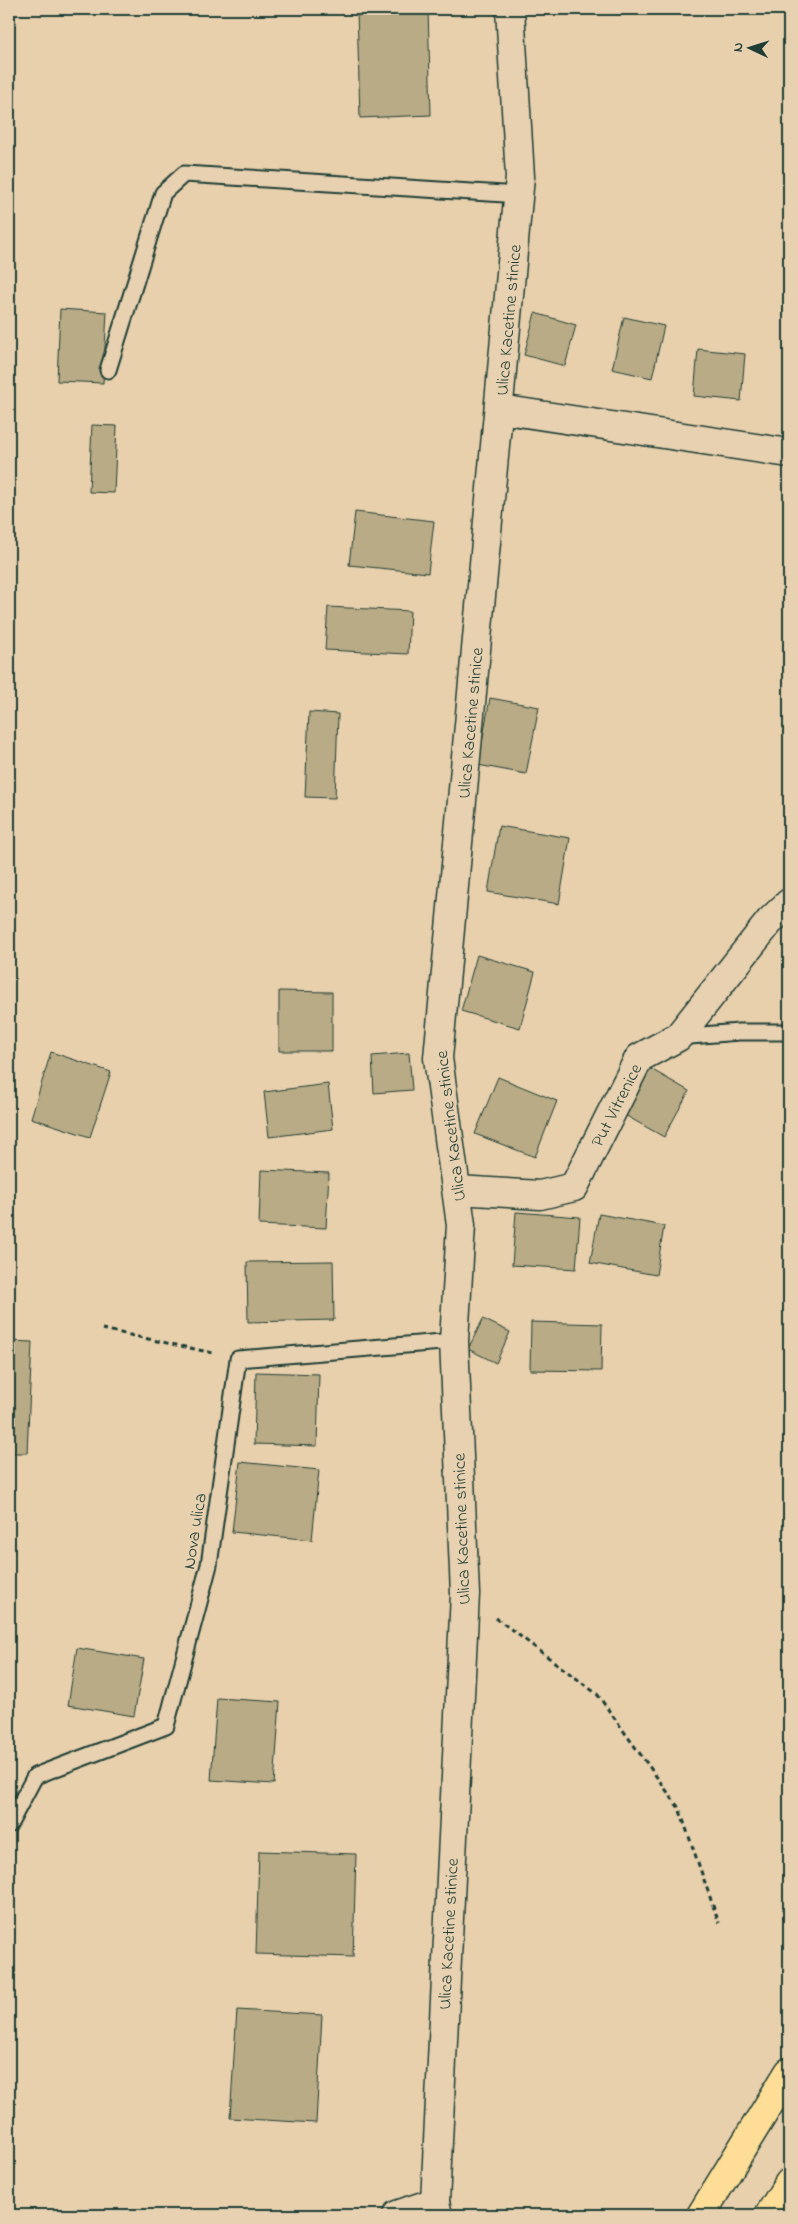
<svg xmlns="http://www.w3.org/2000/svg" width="798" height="2224" font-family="'Indie Flower',sans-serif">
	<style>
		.building { fill: #b9ab85; stroke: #1f3d34 }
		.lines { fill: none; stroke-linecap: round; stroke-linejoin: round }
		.service-casing { stroke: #1f3d34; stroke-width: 19 }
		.minor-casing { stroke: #1f3d34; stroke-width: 31 }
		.primary-casing { stroke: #1f3d34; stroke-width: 31 }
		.path { stroke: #1f3d34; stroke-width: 3; stroke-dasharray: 5 4; stroke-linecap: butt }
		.service { stroke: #e8d1b1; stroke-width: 15 }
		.minor { stroke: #e8d1b1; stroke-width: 28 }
		.primary { stroke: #fedd96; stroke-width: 28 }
		.labels { text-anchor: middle; stroke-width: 5; stroke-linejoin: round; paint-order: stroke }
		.street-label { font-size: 18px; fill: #1f3d34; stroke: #e8d1b1 }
	</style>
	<rect width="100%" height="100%" fill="#e8d0ad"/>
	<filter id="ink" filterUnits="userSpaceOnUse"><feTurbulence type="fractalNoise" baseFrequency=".02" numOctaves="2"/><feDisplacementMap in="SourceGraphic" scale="10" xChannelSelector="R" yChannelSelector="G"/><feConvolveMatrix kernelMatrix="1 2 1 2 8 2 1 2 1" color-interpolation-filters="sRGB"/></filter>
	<g filter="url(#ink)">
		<!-- building -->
		<g class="building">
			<polygon points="357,9 428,9 431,115 360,118"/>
			<polygon points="60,309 107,312 103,383 57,381"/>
			<polygon points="535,313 576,325 565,366 524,355"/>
			<polygon points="624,317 664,326 652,378 612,369"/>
			<polygon points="698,349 745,354 741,401 694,396"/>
			<polygon points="92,425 117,426 114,493 89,492"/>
			<polygon points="355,512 434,521 428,573 349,565"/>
			<polygon points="328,607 410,611 408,654 325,650"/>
			<polygon points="490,698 539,707 526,774 478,765"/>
			<polygon points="309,712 338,714 335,798 305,797"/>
			<polygon points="499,826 570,838 559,904 488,892"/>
			<polygon points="477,955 535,972 520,1028 461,1011"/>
			<polygon points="279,991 332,992 332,1051 279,1051"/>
			<polygon points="51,1052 111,1072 90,1137 31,1118"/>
			<polygon points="409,1053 412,1090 374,1093 372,1056"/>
			<polygon points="649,1068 689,1091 664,1137 623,1114"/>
			<polygon points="498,1077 557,1101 535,1157 475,1134"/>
			<polygon points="328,1084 333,1129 269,1137 264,1092"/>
			<polygon points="261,1170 329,1173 326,1228 259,1225"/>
			<polygon points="516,1212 580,1217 576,1269 512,1265"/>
			<polygon points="599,1214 664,1226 656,1275 590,1263"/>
			<polygon points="333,1261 334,1320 248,1322 247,1262"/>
			<polygon points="483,1319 510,1332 496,1363 468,1349"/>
			<polygon points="531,1322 602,1324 601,1371 530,1370"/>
			<polygon points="9,1341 32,1342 27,1453 9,1453"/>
			<polygon points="256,1372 319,1374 317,1446 254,1444"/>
			<polygon points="240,1462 319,1470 312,1540 232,1532"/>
			<polygon points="77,1648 144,1659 134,1716 68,1705"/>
			<polygon points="217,1698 280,1702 274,1784 211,1780"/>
			<polygon points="259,1851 356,1854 353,1957 256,1954"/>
			<polygon points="237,2010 322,2015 316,2123 230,2118"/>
		</g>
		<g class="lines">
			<defs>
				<g id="service">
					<polyline points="108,370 163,193 184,174 519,195"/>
					<polyline points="678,1037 739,1032 789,1032"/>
					<polyline points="9,1825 35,1776 166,1726 209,1565 238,1359 454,1341"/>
				</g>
				<g id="minor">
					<polyline points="499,409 789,453"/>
					<polyline points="457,1190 540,1195 574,1187 639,1058 678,1037 770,921 789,903"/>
					<polyline points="397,2215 435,2202"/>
					<polyline points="438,2215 435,2202 465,1594 454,1341 461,1225 438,1058 520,177 510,9"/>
				</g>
				<g id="primary">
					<polyline points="701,2215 789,2072"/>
					<polyline points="769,2215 789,2183"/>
				</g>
			</defs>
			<!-- service casing -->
			<use href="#service" class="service-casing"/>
			<!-- minor casing -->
			<use href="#minor" class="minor-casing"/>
			<!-- primary casing -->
			<use href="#primary" class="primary-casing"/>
			<!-- path -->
			<g class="path">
				<polyline points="102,1329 213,1353"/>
				<polyline points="496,1618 597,1694 679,1808 719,1923"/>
			</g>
			<!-- service -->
			<use href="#service" class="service"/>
			<!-- minor -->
			<use href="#minor" class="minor"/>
			<!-- primary -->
			<use href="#primary" class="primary"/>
		</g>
	</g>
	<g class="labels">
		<!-- street labels -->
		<g class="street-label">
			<text transform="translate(508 320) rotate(-85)" y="6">Ulica Kacetine stinice</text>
			<text transform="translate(470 723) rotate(-85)" y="6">Ulica Kacetine stinice</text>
			<text transform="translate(616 1105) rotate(-63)" y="6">Put Vitrenice</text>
			<text transform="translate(450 1126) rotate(-97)" y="6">Ulica Kacetine stinice</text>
			<text transform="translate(461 1529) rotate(-92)" y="6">Ulica Kacetine stinice</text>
			<text transform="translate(194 1531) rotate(-81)" y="6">Nova ulica</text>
			<text transform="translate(448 1934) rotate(-87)" y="6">Ulica Kacetine stinice</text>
		</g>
	</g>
	<!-- margin -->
	<rect width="798" height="2224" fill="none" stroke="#e8d1b1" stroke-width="30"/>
	<rect x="15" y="15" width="768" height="2194" fill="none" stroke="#1f3d34" stroke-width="2" filter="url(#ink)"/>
	<!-- north arrow -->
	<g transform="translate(750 48) rotate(274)" stroke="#e8d1b1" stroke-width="4" paint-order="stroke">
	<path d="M0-4L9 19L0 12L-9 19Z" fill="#1f3d34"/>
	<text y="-8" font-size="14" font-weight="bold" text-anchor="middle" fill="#1f3d34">N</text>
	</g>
</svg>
